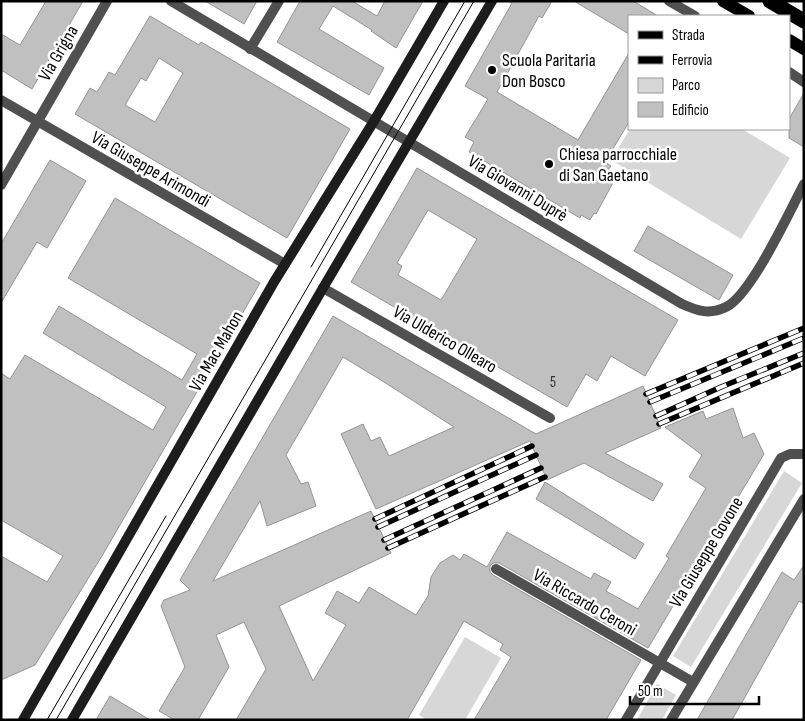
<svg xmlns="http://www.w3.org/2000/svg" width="805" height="721" font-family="'Sofia Sans Condensed',sans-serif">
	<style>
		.green { fill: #d7d7d7 }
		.building { fill: #c0c0c0; stroke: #949494; fill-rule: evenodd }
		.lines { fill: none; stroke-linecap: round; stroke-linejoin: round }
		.street { stroke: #505050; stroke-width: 10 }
		.secondary { stroke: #1d1d1d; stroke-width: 10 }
		.primary { stroke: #000; stroke-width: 12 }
		.highway { stroke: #000; stroke-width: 15 }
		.tram { stroke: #000; stroke-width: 1 }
		.rail-casing { stroke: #000; stroke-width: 5.5 }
		.rail { stroke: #fff; stroke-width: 4; stroke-dasharray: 11; stroke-linecap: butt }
		.poi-dot { fill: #000; stroke: #fff; stroke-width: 2 }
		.labels { text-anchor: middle; stroke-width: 5; stroke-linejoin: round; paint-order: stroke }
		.number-label { font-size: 15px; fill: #303030 }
		.street-label { font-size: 18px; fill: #000; stroke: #fff }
		.poi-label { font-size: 18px; fill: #000; stroke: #fff; text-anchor: start }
	</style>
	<rect width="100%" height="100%" fill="#fff"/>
	<!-- green -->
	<g class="green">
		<polygon points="630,129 742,129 790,158 741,239 611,160"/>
		<polygon points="784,471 802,483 691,667 673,656"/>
		<polygon points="465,637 501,658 465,720 427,720 419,715"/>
		<polygon points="657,684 676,695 662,720 637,720"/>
	</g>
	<!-- building -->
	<g class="building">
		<polygon points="46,1 83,1 32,89 1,70 1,34 20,45"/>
		<polygon points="205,1 257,1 244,24"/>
		<polygon points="300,1 352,1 377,16 385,1 423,1 396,48 371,31 372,30 333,6 319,29 384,68 369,95 277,42"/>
		<polygon points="508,1 552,1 542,18 539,16 497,92 578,140 629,53 629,122 605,162 611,166 608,170 615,174 612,180 614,181 596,214 594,213 590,220 581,215 580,218 469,152 474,142 465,137 488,99 465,86 512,3"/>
		<polygon points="574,1 633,1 658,16 629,16 629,34"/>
		<path d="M150,16L199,45L201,42L350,129L287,238L75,114L90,88L97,92L109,72L115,75ZM159,58L183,73L155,122L125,105L141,78L146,81Z"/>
		<polygon points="804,93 804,147 789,138 789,119"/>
		<polygon points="50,160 86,181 47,248 37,242 1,303 1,244"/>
		<path d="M417,168L678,320L645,376L611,356L597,381L586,374L567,407L351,282ZM428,210L477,239L441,300L398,275L402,266L397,263Z"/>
		<polygon points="115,198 260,283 102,556 35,665 1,680 1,556 47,582 63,556 1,520 1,373 10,379 25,355 153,430 166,407 43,333 59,306 182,380 197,354 68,278"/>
		<polygon points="648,226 733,275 719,300 634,251"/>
		<polygon points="333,316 536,434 643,386 661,428 605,453 663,484 653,501 584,463 547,480 530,441 376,509 341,434 363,424 371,441 380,437 389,456 454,427 384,382 343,357 286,455 301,484 308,482 316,506 267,526 260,501 213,581 371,511 391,553 279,606 313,681 346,625 325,613 337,591 359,603 369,587 416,615 428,596 431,577 440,563 453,555 460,560 464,554 487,567 507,532 591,579 594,573 611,582 606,591 638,609 669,558 666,556 706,488 689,477 702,455 665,427 703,411 706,419 733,408 743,438 754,433 764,454 648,648 499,563 493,563 490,566 490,572 493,575 641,660 606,720 474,720 511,657 500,650 503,644 464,621 407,720 236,720 266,669 244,622 216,635 229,667 198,720 175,720 159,711 185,667 161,606 164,600 190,590 180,580"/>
		<polygon points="545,482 644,544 635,559 536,499"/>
		<polygon points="804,565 804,604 799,601 732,720 697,720 782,572 794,580"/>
		<polygon points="110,696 150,720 96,720"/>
	</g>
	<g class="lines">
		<!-- street -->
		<g class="street">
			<path d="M171,1L682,304C698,311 709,315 726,307C751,295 790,211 804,184"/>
			<polyline points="669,1 695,16"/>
			<polyline points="250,49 279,1"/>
			<polyline points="789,72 804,82"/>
			<polyline points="1,100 285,264"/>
			<polyline points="1,185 107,1"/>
			<polyline points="323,288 550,418"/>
			<polyline points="496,569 693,682"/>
			<polyline points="626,720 781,458 790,454 804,454"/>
			<polyline points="671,720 804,499"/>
		</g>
		<!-- secondary -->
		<g class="secondary">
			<polyline points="23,720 274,282 374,121 444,1"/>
			<polyline points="72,720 323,288 492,1"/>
		</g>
		<!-- primary -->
		<g class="primary">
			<polyline points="723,1 749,16"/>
			<polyline points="789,40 804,49"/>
		</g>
		<!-- highway -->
		<polyline class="highway" points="770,1 804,21"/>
		<!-- tram -->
		<g class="tram">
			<polyline points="311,267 465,1"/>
			<polyline points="47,720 166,516"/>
			<polyline points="56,720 474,1"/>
		</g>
		<defs>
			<g id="rail">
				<polyline points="646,394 804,328"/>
				<polyline points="650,402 804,338"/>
				<polyline points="656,416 721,387 804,353"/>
				<polyline points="659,424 804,363"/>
				<polyline points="375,519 532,446"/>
				<polyline points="378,527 536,455"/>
				<polyline points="384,540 541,468"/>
				<polyline points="388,548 545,477"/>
			</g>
		</defs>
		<!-- rail casing -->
		<use href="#rail" class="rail-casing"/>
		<!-- rail -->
		<use href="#rail" class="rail"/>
	</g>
	<!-- markers -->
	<g class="poi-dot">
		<circle cx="492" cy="70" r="5"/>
		<circle cx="549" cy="164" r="5"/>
	</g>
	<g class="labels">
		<!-- number labels -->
		<g class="number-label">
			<text x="553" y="387">5</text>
		</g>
		<!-- street labels -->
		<g class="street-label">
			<text transform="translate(58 53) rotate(-60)" y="6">Via Grigna</text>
			<text transform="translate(151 169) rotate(30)" y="6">Via Giuseppe Arimondi</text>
			<text transform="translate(518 188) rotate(31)" y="6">Via Giovanni Duprè</text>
			<text transform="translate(445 339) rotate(30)" y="6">Via Ulderico Ollearo</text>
			<text transform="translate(216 351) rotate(-60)" y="6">Via Mac Mahon</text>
			<text transform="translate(706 552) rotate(-59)" y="6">Via Giuseppe Govone</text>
			<text transform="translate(585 602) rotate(30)" y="6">Via Riccardo Ceroni</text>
		</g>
		<!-- poi labels -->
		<g class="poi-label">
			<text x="502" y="66">Scuola Paritaria<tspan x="502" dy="21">Don Bosco</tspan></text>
			<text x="559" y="160">Chiesa parrocchiale<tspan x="559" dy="21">di San Gaetano</tspan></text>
		</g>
	</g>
	<!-- border -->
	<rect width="805" height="721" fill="none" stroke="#000000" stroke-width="5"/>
	<!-- legend -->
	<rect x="628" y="15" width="162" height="115" fill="#ffffff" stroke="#999999"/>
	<rect x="638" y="31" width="25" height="8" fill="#000000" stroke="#999999"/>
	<text x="672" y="40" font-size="15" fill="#000000">Strada</text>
	<rect x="638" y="56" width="25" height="8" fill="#000000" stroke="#999999"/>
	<text x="672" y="65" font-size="15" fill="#000000">Ferrovia</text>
	<rect x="638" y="78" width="25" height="15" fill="#d7d7d7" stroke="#999999"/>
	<text x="672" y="90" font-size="15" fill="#000000">Parco</text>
	<rect x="638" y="102" width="25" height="15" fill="#c0c0c0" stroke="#999999"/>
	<text x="672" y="115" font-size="15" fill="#000000">Edificio</text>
	<!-- scale -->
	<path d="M630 696v8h129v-8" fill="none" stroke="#000000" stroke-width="2.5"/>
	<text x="638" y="696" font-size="15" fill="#000000" stroke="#ffffff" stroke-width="4" paint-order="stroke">50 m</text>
</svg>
